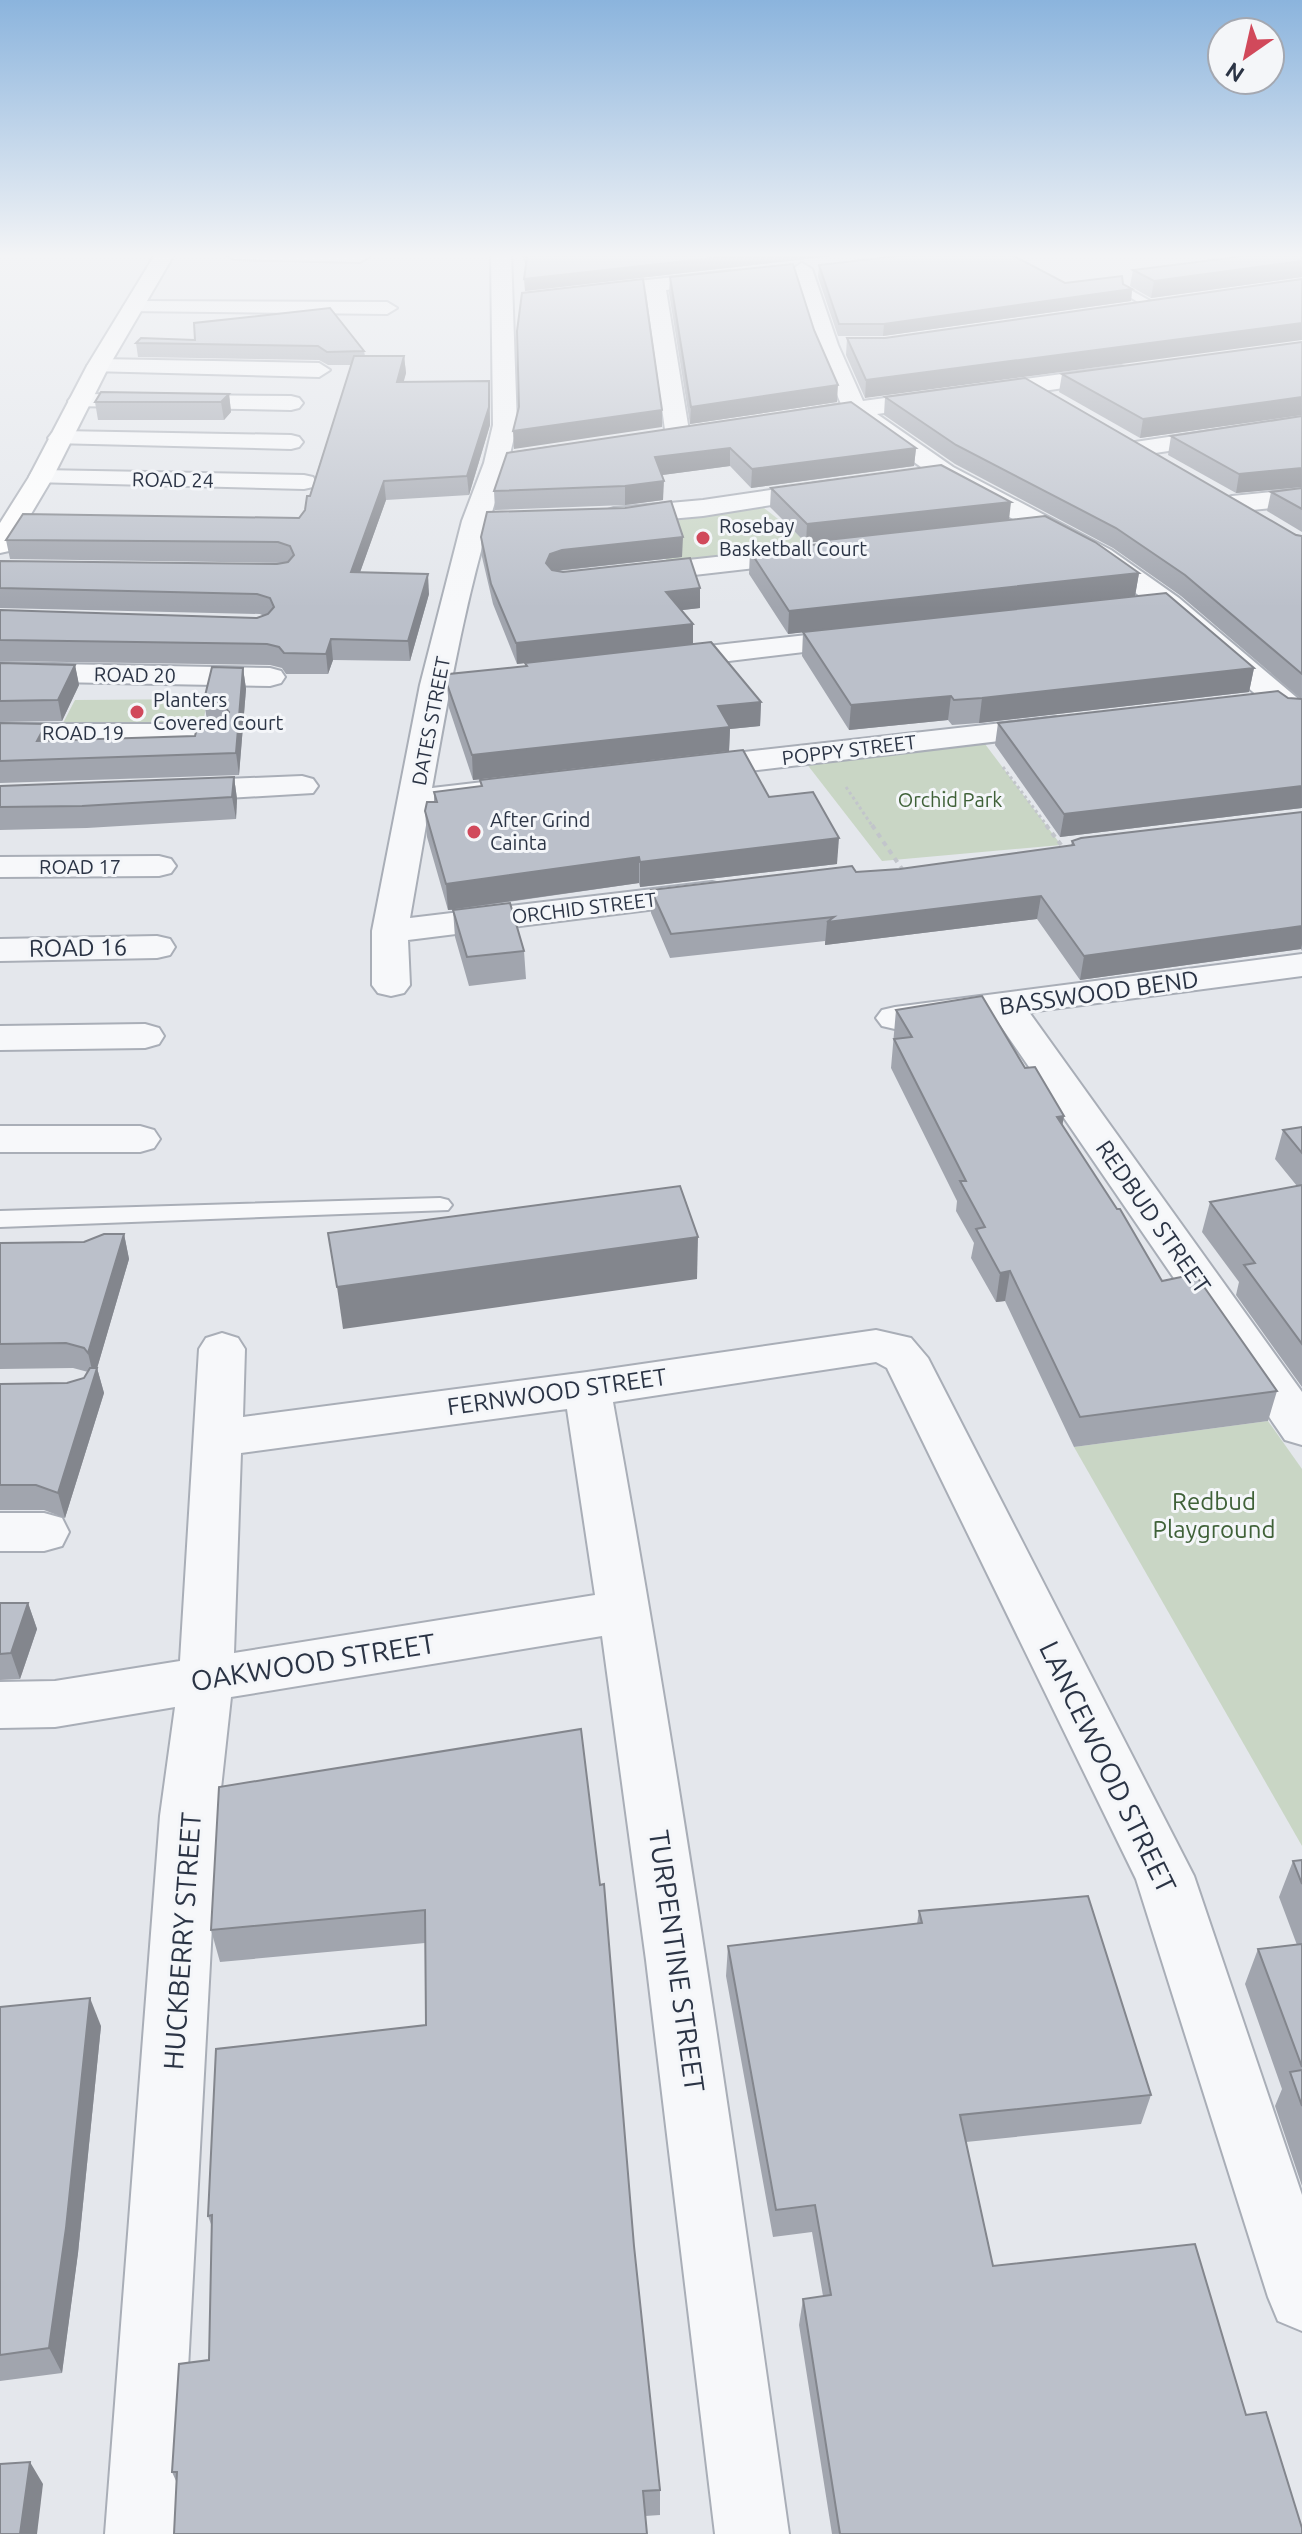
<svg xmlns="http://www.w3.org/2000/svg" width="1302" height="2534" font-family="Ubuntu,sans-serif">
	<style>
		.green { fill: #c9d6c5 }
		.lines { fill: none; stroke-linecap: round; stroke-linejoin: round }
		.lane-casing { stroke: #a9aeb7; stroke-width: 4 }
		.street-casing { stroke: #a9aeb7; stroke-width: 4 }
		.secondary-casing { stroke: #a9aeb7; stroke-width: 4 }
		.path-far1 { stroke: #c2c5cb; stroke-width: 3; stroke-dasharray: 3 3; stroke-linecap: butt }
		.path { stroke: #c2c5cb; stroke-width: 4; stroke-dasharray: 5 5; stroke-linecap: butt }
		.lane { fill: #f7f8fa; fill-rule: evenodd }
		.street { fill: #f7f8fa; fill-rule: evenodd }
		.secondary { fill: #fff; fill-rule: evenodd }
		.wall { fill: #a1a5ae }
		.shaded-wall { fill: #83868d }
		.building { fill: #bbc0ca; stroke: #83868d; stroke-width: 2 }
		.poi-dot { fill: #d1495b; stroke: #f4f6f9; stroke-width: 3 }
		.labels { text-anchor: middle; stroke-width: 6; stroke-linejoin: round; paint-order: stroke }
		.far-street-label { font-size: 20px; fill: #2b3445; stroke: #f4f6f9 }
		.far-poi-label { font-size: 20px; fill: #2b3445; stroke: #f4f6f9; text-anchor: start }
		.far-park-label { font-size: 20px; fill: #3f6138; stroke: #f4f6f9 }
		.street-label { font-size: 24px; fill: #2b3445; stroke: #f4f6f9 }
		.park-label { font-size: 24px; fill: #3f6138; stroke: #f4f6f9 }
		.near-street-label { font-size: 28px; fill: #2b3445; stroke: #f4f6f9 }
	</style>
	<rect width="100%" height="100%" fill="#e4e7ec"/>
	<!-- green -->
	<g class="green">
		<polygon points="764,508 819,551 670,568 649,522"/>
		<polygon points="208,699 202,726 62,725 75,700"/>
		<polygon points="982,740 1061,845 882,861 806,763"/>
		<polygon points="1268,1421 1302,1469 1302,1846 1074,1447"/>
	</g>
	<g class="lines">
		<defs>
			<g id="lane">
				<polygon points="1127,288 1161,307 1163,309 1153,311 1123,293 1123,289"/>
				<polygon points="440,1198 448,1200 452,1205 448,1210 0,1227 0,1211"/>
			</g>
			<g id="street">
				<polygon points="225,253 368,253 370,256 360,262 234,259"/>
				<path d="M491,253H511L517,425L510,454L563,446L572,448L575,453L572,458L563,460L506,469C470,572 451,681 432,788L492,781L503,784L508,791L503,798L429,808L410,918L712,882L724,885L729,892L724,899L712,902L408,940L410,985L404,993L391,996L378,993L372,985V931L420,685L462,521L484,463L493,425Z"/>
				<polygon points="802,263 812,269 838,345 863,401 1121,366 1129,368 1132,373 1121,380 877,414 953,467 1111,550 1179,598 1302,702 1302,727 1291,725 1159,610 1093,562 935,477 851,417 801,424 793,422 789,417 793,412 841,404 816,345 792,269"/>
				<polygon points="730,271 740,277 737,281 666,290 690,437 686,442 670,442 666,437 646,292 583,299 573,293 583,287"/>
				<polygon points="133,301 387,302 397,308 387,314 126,311 123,307"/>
				<polygon points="98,359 319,363 330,370 319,377 90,371 87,366"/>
				<polygon points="80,394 291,396 299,398 303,403 299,408 291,410 72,406 68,401 72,396"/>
				<polygon points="1302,417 1302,431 1135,456 1126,454 1123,449 1126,444 1135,442"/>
				<polygon points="60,431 291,435 299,437 303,442 299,447 291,449 52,443 48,438 52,433"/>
				<polygon points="41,470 304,475 313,477 316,482 313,487 304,489 32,482 29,477 32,472"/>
				<polygon points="831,481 840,484 844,489 840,494 703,516 614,524 605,521 601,516 605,511 614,508 703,500"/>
				<polygon points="1302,489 1302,505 1232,512 1223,509 1219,504 1223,499 1232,496"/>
				<polygon points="807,547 816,549 820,555 816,561 633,582 623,580 619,574 623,568 633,566"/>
				<polygon points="861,629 871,632 875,638 871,644 663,669 653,666 648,660 653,654 663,651"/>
				<polygon points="0,663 270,668 281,671 285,677 281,683 270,686 0,681"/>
				<polygon points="1056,717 1067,719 1071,726 1067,733 691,778 680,775 675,768 680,761 691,758"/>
				<polygon points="0,724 213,724 224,726 229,733 224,740 213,742 0,742"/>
				<polygon points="302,776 313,779 318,786 313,793 177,801 166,798 161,791 166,784 177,781"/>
				<polygon points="159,856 171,859 176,866 171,873 159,876 0,877 0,857"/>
				<polygon points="157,936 170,939 175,947 170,955 157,958 0,961 0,939"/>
				<polygon points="1302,954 1302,976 1029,1012 1302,1392 1302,1445 1285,1440 994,1016 895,1029 882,1026 876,1018 882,1010 895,1007"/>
				<polygon points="145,1024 159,1028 164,1036 159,1044 145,1048 0,1050 0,1026"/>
				<polygon points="0,1126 140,1126 154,1130 160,1139 154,1148 140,1152 0,1152"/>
				<path d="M876,1330L911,1338L928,1358L1194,1876L1302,2195V2331L1278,2321L1268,2297L1136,1879L887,1368L876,1362L613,1402C681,1777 736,2155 789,2534H715L646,1960L602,1636L231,1697L218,1816L179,2534H105L160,1816L175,1707L55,1727L0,1728V1682L55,1681L180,1661L199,1349L206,1338L222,1333L238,1338L245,1349L243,1417L587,1372ZM567,1409L595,1595L234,1653L241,1453Z"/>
				<polygon points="0,1513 44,1513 62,1518 69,1532 62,1546 44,1551 0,1551"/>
			</g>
			<polygon id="secondary" points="156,253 175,253 109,366 53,477 9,551 0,553 0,523 29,477 87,366"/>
		</defs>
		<!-- lane casing -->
		<use href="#lane" class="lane-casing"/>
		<!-- street casing -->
		<use href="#street" class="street-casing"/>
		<!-- secondary casing -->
		<use href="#secondary" class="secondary-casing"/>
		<!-- path-far1 -->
		<g class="path-far1">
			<polyline points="1003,767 1048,827"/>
			<polyline points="846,787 873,827"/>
		</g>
		<!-- path -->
		<g class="path">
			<polyline points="872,825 902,869"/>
			<polyline points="1046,825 1065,850"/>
		</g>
		<!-- lane -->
		<use href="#lane" class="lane"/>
		<!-- street -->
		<use href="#street" class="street"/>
		<!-- secondary -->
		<use href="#secondary" class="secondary"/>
	</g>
	<!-- wall -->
	<g class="wall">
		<polygon points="521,253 859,253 525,291 526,266"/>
		<polygon points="1302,253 1302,277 1151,298 1130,286 1133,270 1232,257 1233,254"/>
		<polygon points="819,265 1065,283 1123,284 1132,289 1131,301 883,336 838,336 818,277"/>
		<polygon points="670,277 837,402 690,424 669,293"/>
		<polygon points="194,323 364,351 365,356 404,356 406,373 403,382 489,381 490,425 469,495 386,500 360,572 429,594 410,661 333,660 328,674 286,674 282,668 270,665 0,661 0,610 257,618 264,616 260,614 0,608 0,561 277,564 284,563 10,559 6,540 299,518 305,510 351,365 328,365 319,360 138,357 136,343 195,340"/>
		<polygon points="847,338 885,338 865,398 846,355"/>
		<polygon points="1302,342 1302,415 1140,438 1059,392 1062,374"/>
		<polygon points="229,394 231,412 224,420 98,420 95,402"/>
		<polygon points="885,397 1302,536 1302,808 1060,837 995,745 998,723 1288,698 1301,699 1181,596 1113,548 955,464 884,415"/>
		<polygon points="851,402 916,448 914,466 751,488 730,466 662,475 663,500 625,505 495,510 494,491"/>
		<polygon points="1302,416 1302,487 1236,493 1168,455 1171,436"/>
		<polygon points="771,488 1009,520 1139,573 1135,596 1254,668 1249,692 979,723 952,725 948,720 849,730 802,656 803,632 788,634 749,574 750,551 827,544 827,540 806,543 770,507"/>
		<polygon points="1302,488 1302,532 1267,511 1271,492"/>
		<polygon points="481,537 682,557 558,571 700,588 700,608 682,610 693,644 761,702 760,726 730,729 729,751 473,780 449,708 447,684 526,666 525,663 517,664 493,604 482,557"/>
		<polygon points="0,663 75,665 79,685 62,721 0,722"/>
		<polygon points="243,668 246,689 239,775 0,783 0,723 46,724 50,741 195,736 216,722 207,721 204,700"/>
		<polygon points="234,777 237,799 236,819 87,828 0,830 0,786"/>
		<polygon points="480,780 769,797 837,864 640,887 639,883 459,909 524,951 526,979 469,986 455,937 453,910 448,910 427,837 425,811 434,802 434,792 481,786"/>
		<polygon points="1302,812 1302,951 1301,949 1080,980 1037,919 825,945 825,941 670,958 651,913 651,890 856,872 900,869 1071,846 1072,841"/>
		<polygon points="896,1010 1025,1068 1162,1281 1277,1391 1268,1421 1074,1447 1005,1301 996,1302 971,1258 974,1243 956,1211 957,1201 891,1068"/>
		<polygon points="1302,1127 1302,1387 1236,1295 1239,1282 1202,1232 1210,1202 1297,1186 1275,1159 1283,1130"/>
		<polygon points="124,1234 129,1259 97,1368 104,1393 65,1518 44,1510 0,1510 0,1384 67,1383 84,1378 88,1372 73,1368 0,1369 0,1243 84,1242"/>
		<polygon points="0,1603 28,1603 37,1629 20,1679 0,1680"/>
		<polygon points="581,1729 634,2246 660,2490 660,2515 645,2516 176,2481 172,2472 209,2360 212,2227 208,2216 426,2025 425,1943 220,1962 211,1930"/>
		<polygon points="1302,1860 1302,2186 1275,2106 1282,2089 1245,1984 1258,1949 1297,1945 1279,1897 1293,1861"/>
		<polygon points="919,1911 1151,2095 1141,2124 966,2142 993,2266 1246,2415 1302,2534 832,2534 799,2325 803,2299 823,2296 812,2232 773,2237 726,1976 728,1946 917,1924"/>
		<polygon points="0,2007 101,2026 78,2253 62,2373 0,2381"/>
	</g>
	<!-- shaded-wall -->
	<g class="shaded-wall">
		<polygon points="758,253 859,253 525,291 524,279"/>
		<polygon points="1302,261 1302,277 1151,298 1154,281"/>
		<polygon points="1132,289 1131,301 883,336 884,324"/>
		<polygon points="1302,323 1302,340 865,398 866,380"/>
		<polygon points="404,356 406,373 399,400 397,382"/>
		<polygon points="489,381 490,425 469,495 467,476"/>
		<polygon points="838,385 837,402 690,424 691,407"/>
		<polygon points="229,394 231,412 224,420 221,402"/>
		<polygon points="1302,397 1302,415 1140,438 1143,419"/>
		<polygon points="662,410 662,427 514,449 513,431"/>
		<polygon points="730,448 730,466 655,476 655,457"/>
		<polygon points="916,448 914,466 751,488 752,469"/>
		<polygon points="1302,468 1302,487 1236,493 1239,474"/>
		<polygon points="384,481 386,500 353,592 351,572"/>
		<polygon points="664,481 663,500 625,505 625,486"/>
		<polygon points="1011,502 1009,520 806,543 807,524"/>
		<polygon points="683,537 682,557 562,570 550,573 546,563 550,554 562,550"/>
		<polygon points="1139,573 1135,596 788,634 789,611"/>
		<polygon points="428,574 429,594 410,661 408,641"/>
		<polygon points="700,588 700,608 666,612 666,592"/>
		<polygon points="693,624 693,644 517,664 516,643"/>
		<polygon points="331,639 333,660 328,674 326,654"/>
		<polygon points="75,665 79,685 62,721 58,700"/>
		<polygon points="243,668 246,689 239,775 236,753"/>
		<polygon points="1254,668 1249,692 979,723 982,698"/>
		<polygon points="951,696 948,720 849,730 851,705"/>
		<polygon points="761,702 760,726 730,729 729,751 473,780 472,755 718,706"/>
		<polygon points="46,724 51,745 37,741"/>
		<polygon points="234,777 237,799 236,819 232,797"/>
		<polygon points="1302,786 1302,808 1060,837 1064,814"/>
		<polygon points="839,838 837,864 640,887 640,862"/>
		<polygon points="639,857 639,883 448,910 446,884"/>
		<polygon points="1041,896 1037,919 825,945 827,922"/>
		<polygon points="1302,926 1302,944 1301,949 1080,980 1084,956"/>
		<polygon points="1064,1116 1059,1145 1057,1117"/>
		<polygon points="124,1234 129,1259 96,1372 97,1368 104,1393 65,1518 58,1493 94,1378 88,1353"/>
		<polygon points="698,1237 697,1279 343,1329 337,1287"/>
		<polygon points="1010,1271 1005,1301 996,1302 1000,1273"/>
		<polygon points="28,1603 37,1629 20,1679 11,1653"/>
		<polygon points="90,1998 101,2026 78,2253 62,2373 49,2348"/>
		<polygon points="30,2462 43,2484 37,2534 20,2534"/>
	</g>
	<!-- building -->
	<g class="building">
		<polygon points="525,253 758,253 524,279 527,258"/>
		<polygon points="924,253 1008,253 1065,283 1122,276 1123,284 1132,289 884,324 839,324 819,265"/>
		<polygon points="1240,253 1302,253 1302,261 1154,281 1133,270 1237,257 1233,254"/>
		<polygon points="793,264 814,330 838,385 691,407 670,277"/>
		<polygon points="643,279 662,410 513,431 519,407 517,331 522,293"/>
		<polygon points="1302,279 1302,323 866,380 847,338 885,338"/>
		<polygon points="330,308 364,351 327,352 318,346 136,343 141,338 195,340 194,323"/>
		<polygon points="1302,342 1302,397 1143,419 1062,374"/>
		<polygon points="354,356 404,356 397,382 489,381 489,407 467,476 384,481 351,572 428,574 408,641 331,639 326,654 284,653 279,647 267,644 0,640 0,610 257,618 268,614 274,607 270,598 257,594 0,588 0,561 277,564 288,562 294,555 290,546 278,542 6,540 23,514 299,518 305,510 307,496 310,496"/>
		<polygon points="1025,378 1296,535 1302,536 1302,674 1185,575 1116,528 956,445 885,397"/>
		<polygon points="101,392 229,394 221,402 95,402"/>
		<polygon points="851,402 916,448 752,469 730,448 655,457 664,481 625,486 494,491 507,453"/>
		<polygon points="1302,416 1302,468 1239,474 1171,436"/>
		<polygon points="941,465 1011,502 807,524 771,488"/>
		<polygon points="1302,488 1302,509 1271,492"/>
		<polygon points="671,501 683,537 562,550 550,554 546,563 552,570 563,572 690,558 700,588 666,592 693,624 516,643 491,584 481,537 487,512 625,508"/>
		<polygon points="1045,516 1095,542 1139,573 789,611 750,551 831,543 827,540"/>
		<polygon points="1166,593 1254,668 982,698 954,700 951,696 851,705 803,632"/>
		<polygon points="711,642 761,702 718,706 730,727 472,755 447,684 449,674 527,666 525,663"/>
		<polygon points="0,663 75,665 58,700 0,701"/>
		<polygon points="212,667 243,668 236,753 0,761 0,723 46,724 37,741 195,736 198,724 221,722 229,712 221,702 204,700"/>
		<polygon points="1278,691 1288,698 1302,699 1302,786 1064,814 998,723"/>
		<polygon points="743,750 769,797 813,792 839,838 640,862 639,857 446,884 425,811 427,802 437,802 434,792 482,786 480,780"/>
		<polygon points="234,777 232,797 82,806 0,807 0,786"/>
		<polygon points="1302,812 1302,926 1084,956 1041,896 827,922 834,917 671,934 651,890 852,866 856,872 900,869 1074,845 1072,841 1081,838"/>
		<polygon points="510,903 524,951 467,957 453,910"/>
		<polygon points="982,996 1025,1068 1035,1067 1064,1116 1057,1117 1117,1209 1120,1209 1162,1281 1195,1274 1277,1391 1080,1417 1010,1271 1000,1273 976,1229 985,1227 960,1181 966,1181 894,1039 912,1037 896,1010"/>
		<polygon points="1302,1127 1302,1153 1283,1130"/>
		<polygon points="1302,1185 1302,1344 1244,1265 1255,1263 1210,1202"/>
		<polygon points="680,1186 698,1237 337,1287 328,1233"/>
		<polygon points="104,1234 124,1234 88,1353 84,1348 66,1343 0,1344 0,1243 84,1242"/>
		<polygon points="90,1368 97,1368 58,1493 36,1485 0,1485 0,1384 67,1383 84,1378"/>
		<polygon points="0,1603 28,1603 11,1653 0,1654"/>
		<polygon points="581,1729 600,1885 604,1884 634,2246 660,2490 643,2491 647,2534 174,2534 177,2472 172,2472 179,2364 209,2360 212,2215 208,2216 216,2049 426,2025 425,1910 211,1930 219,1787"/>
		<polygon points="1302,1860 1302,1884 1293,1861"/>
		<polygon points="1088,1896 1151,2095 960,2115 993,2266 1195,2244 1246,2415 1266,2412 1302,2528 1302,2534 840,2534 803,2299 831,2295 815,2205 776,2210 728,1946 922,1923 919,1911"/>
		<polygon points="1302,1944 1302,2067 1258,1949"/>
		<polygon points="90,1998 66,2228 49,2348 0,2355 0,2007"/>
		<polygon points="1302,2070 1302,2106 1290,2072"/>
		<polygon points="30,2462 20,2534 0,2534 0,2464"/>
	</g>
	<!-- sky -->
	<linearGradient id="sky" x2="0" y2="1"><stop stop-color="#8bb4dd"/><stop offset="0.42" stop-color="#f3f4f6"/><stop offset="1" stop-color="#f3f4f6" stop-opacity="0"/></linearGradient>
	<rect width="1302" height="608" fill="url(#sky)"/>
	<!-- markers -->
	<g class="poi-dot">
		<circle cx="703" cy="538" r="8"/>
		<circle cx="137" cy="712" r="8"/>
		<circle cx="474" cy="832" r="8"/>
	</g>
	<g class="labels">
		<!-- far-street labels -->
		<g class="far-street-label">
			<text transform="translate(173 480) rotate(1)" y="7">ROAD 24</text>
			<text transform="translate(135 675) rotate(1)" y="7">ROAD 20</text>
			<text transform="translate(431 721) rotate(-79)" y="7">DATES STREET</text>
			<text x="83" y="740">ROAD 19</text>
			<text transform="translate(849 750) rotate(-7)" y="7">POPPY STREET</text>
			<text x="80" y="874">ROAD 17</text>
			<text transform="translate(584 908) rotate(-7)" y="7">ORCHID STREET</text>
		</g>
		<!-- far-poi labels -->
		<g class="far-poi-label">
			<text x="719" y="533">Rosebay<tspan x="719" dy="23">Basketball Court</tspan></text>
			<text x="153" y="707">Planters<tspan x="153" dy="23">Covered Court</tspan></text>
			<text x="490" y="827">After Grind<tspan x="490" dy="23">Cainta</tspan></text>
		</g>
		<!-- far-park labels -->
		<g class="far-park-label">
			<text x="950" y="807">Orchid Park</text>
		</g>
		<!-- street labels -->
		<g class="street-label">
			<text transform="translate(78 948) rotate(-1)" y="8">ROAD 16</text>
			<text transform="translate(1099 993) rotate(-8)" y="8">BASSWOOD BEND</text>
			<text transform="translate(1153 1217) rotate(55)" y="8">REDBUD STREET</text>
			<text transform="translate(557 1392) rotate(-8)" y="8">FERNWOOD STREET</text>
		</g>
		<!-- park labels -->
		<g class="park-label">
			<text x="1214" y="1510">Redbud<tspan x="1214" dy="28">Playground</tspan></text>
		</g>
		<!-- near-street labels -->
		<g class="near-street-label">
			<text transform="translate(313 1662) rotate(-9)" y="10">OAKWOOD STREET</text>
			<text transform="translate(1108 1767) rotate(64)" y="10">LANCEWOOD STREET</text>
			<text transform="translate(182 1941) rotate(-86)" y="10">HUCKBERRY STREET</text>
			<text transform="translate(677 1961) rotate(82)" y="10">TURPENTINE STREET</text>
		</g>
	</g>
	<!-- north arrow -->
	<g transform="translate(1246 56) rotate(214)"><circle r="38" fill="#f4f6f9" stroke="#a4a8b1" stroke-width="2"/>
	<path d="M0-6L14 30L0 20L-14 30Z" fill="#d1495b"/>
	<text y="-12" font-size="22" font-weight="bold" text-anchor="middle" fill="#2b3445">N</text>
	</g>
</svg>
